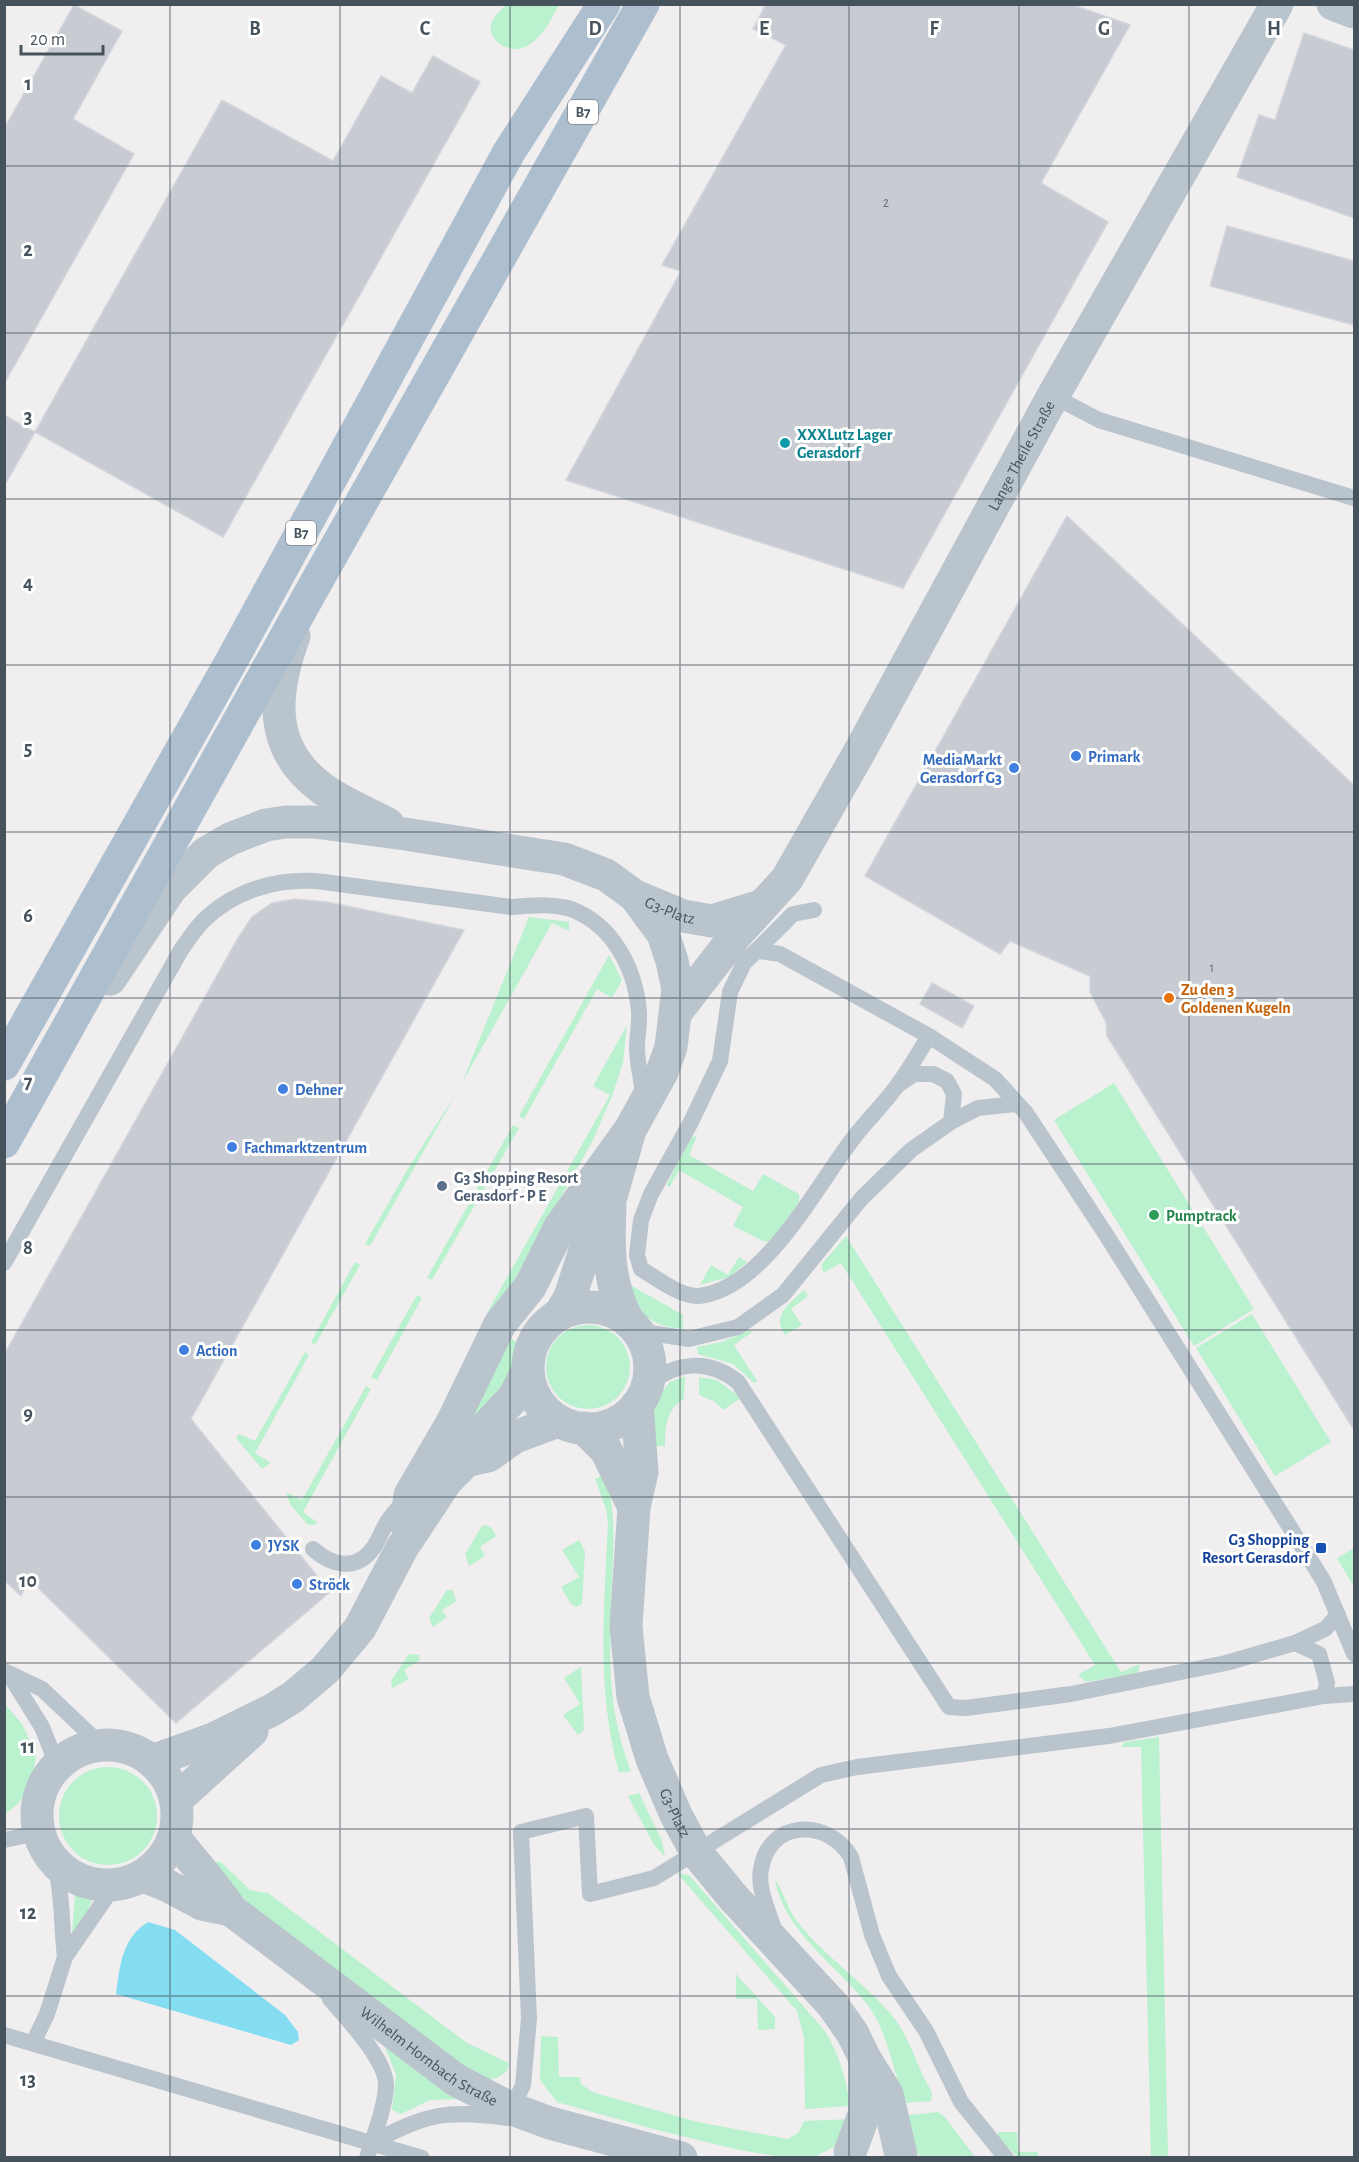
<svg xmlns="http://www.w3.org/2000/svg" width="1359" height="2162" font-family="'Alegreya Sans',sans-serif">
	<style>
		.green { fill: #baf1ce }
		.water { fill: #85ddf1 }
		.building { fill: #c8ccd2; stroke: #d2d5db; stroke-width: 1.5 }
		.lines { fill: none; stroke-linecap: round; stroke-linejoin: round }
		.service { stroke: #b9c4cc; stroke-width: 16 }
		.minor { stroke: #b9c4cc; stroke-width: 33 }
		.tertiary { stroke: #b9c4cc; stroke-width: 33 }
		.primary { stroke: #adbfcf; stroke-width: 33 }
		.grid { fill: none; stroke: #46535d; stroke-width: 1.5; stroke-opacity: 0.55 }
		.culture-dot { fill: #0f9aa8; stroke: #fff; stroke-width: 2 }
		.shop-dot { fill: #3f7fe0; stroke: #fff; stroke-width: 2 }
		.food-dot { fill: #e8710a; stroke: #fff; stroke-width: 2 }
		.service-dot { fill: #5c6f8a; stroke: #fff; stroke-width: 2 }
		.leisure-dot { fill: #2e9e5b; stroke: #fff; stroke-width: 2 }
		.transit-dot { fill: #1a4fb4; stroke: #fff; stroke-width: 2 }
		.labels { text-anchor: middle; stroke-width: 6; stroke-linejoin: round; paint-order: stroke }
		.number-label { font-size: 14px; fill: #66717a }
		.shield { fill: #fff; stroke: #7e878e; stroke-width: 1.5 }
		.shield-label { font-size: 15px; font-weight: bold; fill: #46535d }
		.culture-label { font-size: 16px; font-weight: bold; fill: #0d838f; stroke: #fff; text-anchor: start }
		.street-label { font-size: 16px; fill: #46535d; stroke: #fff }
		.shop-label { font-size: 16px; font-weight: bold; fill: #366cbe; stroke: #fff; text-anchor: start }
		.food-label { font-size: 16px; font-weight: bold; fill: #c56008; stroke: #fff; text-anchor: start }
		.service-label { font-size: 16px; font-weight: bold; fill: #4e5e75; stroke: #fff; text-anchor: start }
		.leisure-label { font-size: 16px; font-weight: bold; fill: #27864d; stroke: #fff; text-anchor: start }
		.transit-label { font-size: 16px; font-weight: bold; fill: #164399; stroke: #fff; text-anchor: end }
		.grid-label { font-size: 20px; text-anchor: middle; font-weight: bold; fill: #46535d; stroke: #fff; stroke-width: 6; stroke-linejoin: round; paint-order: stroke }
	</style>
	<rect width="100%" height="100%" fill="#f1eeef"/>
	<!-- green -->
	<g class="green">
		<path d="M506,5V4L559,5C551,20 543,37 527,46C511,56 482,39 493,19C496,14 502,9 506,5Z"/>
		<polygon points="529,917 569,922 569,931 552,923 462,1083"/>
		<polygon points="609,955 622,980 612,998 597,989 524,1119 519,1116"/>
		<polygon points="627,1025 623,1063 612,1096 593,1140 495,1315 488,1311 610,1095 593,1086"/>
		<polygon points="1114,1083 1254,1309 1194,1346 1054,1120"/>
		<polygon points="456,1094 370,1246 365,1244 409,1167"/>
		<polygon points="513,1125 519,1128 432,1280 427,1278"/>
		<polygon points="697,1136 689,1155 753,1191 763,1174 799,1194 799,1202 772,1240 765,1242 733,1226 743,1207 679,1170 669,1188 667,1184 691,1137"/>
		<polygon points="846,1236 1121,1672 1140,1664 1138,1673 1086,1682 1078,1675 1095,1665 841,1263 823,1273 822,1264"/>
		<polygon points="739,1257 747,1262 729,1277 700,1285 711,1265 728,1275"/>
		<polygon points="355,1262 360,1265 315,1345 311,1342"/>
		<path d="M627,1283L683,1315V1329C647,1326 640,1313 627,1283Z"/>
		<path d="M804,1290L808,1296L791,1309L802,1325L785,1335C771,1315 790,1303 804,1290Z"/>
		<polygon points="417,1295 422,1298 377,1380 371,1377"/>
		<polygon points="1252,1314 1331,1442 1275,1476 1196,1348"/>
		<circle cx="588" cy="1367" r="42"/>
		<polygon points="750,1330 752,1332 734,1345 757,1381 754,1383 733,1364 698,1354 697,1347 722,1342"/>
		<polygon points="504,1335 520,1344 515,1378 451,1452"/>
		<polygon points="305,1352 309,1355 255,1453 271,1463 262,1469 236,1438 239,1434 255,1441"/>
		<path d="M685,1376L684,1399C666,1410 665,1426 665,1446L651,1447V1405L670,1382Z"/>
		<polygon points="699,1377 717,1380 741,1398 723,1410 715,1402 699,1395"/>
		<polygon points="366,1386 371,1389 303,1512 317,1522 314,1525 307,1524 290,1504 286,1492 302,1500"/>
		<path d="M605,1474C616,1509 614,1543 612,1579C610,1650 605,1704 631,1771L619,1773C596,1689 604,1610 608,1524L606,1509L595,1479Z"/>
		<polygon points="487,1525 492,1528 496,1536 480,1547 485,1556 469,1566 465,1554 482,1526"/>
		<polygon points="579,1540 585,1551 582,1604 576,1607 571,1604 561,1587 579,1577 562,1550"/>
		<polygon points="1354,1548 1354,1587 1337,1558"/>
		<polygon points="447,1590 453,1590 456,1601 442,1610 447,1617 433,1627 429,1618"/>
		<polygon points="409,1654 419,1655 420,1660 404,1670 409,1679 392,1688 391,1681"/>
		<polygon points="581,1667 584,1730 578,1735 563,1715 580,1704 564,1678"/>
		<path d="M5,1704L22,1724L31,1743L37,1742C35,1771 32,1797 5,1814Z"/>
		<polygon points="1159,1737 1168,2157 1168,2158 1151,2157 1141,1747 1121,1747 1125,1742"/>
		<circle cx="108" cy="1816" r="49"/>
		<polygon points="639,1793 662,1841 665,1857 654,1845 628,1796"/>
		<path d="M216,1862H221L250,1890L268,1893L467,2043L509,2063C509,2074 498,2077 490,2080L469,2071L253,1907L210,1867Z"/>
		<path d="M677,1873L689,1875L825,2031C839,2055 846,2077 850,2106L805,2109L804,2038L797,2011Z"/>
		<path d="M775,1880C781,1886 788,1909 796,1920C824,1957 865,1982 894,2018C911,2040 917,2068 932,2092L931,2101L905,2103C893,2071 888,2032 867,2004C836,1964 785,1933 775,1880Z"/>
		<polygon points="75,1893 92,1896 92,1901 77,1932 72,1934"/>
		<polygon points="736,1974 775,2017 775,2029 758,2030 757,1999 736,1999"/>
		<polygon points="541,2036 558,2037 559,2077 580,2077 581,2084 592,2092 698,2122 788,2139 798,2133 804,2121 852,2119 847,2133 834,2147 812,2158 782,2157 739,2150 653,2129 557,2102 540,2080"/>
		<polygon points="385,2047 463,2099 430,2100 401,2114 392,2110 396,2074"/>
		<polygon points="938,2112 945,2117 975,2157 921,2157 910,2144 901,2116"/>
		<polygon points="998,2132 1017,2132 1018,2152 1038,2152 1038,2157 1018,2157 998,2138"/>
	</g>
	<!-- water -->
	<path class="water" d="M148,1922L175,1930L285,2015L298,2032L299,2040L291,2045L116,1994C120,1965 122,1938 148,1922Z"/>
	<!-- building -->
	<g class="building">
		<polygon points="766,4 1070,4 1130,25 1041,183 1108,222 903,588 566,480 681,271 662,265 786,45 753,29"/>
		<polygon points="74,5 122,31 73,119 134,154 4,384 4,129"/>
		<polygon points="1304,33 1354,50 1354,218 1237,177 1259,115 1275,120"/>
		<polygon points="433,56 480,82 223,537 35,432 222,100 333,161 381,76 412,93"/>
		<polygon points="1227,226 1354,261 1354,325 1210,286"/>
		<polygon points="4,415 35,432 4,486"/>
		<polygon points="1067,516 1354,785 1354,1430 1107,1036 1106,1022 1090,992 1090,976 1010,941 1000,954 865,876"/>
		<polygon points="295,899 327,902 464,930 191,1419 330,1592 176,1723 29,1579 21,1596 4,1580 4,1355 238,938 252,917 272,903"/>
		<polygon points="932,983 974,1006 962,1028 920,1004"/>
	</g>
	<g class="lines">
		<!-- service -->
		<g class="service">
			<polyline points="1053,396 1099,420 1354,498"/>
			<path d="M814,910L793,914L744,963L730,992L720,1061L691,1122L651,1194L641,1220L637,1255L641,1269C657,1278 680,1297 699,1296C765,1289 817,1184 855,1136C869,1118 886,1102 899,1083C910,1068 919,1052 929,1036"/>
			<polyline points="759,951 780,954 929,1036 995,1079 1026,1113 1105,1233 1303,1548 1324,1582 1354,1654"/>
			<polyline points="899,1084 914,1074 933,1074 947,1081 954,1094 951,1122"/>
			<path d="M4,1263L181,950C188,940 195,929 204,920C236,889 281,877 324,882L511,907C531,906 552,903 571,909C613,925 635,968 639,1011C640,1023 637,1036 637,1048C637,1064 642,1082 644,1098"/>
			<polyline points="638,1331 689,1339 738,1327 783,1295 861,1199 911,1150 951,1122 978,1108 1016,1104"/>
			<path d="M647,1385C676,1362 708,1358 738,1382L949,1707L966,1708L1071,1694L1226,1663L1295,1643L1325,1629L1338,1615"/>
			<path d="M313,1549C332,1566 357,1572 374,1547C380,1538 383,1527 390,1518C394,1512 400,1506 406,1500"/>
			<polyline points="1295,1643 1319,1654 1327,1683 1324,1696"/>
			<polyline points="4,1671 42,1689 101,1745"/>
			<polyline points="9,1674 42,1727 57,1765"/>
			<polyline points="4,1840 38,1833"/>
			<path d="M55,1863C63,1895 61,1925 65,1957"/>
			<path d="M775,1933C770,1913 757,1890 761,1869C769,1819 828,1818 851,1857L872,1935L889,1976L926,2031L961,2102L1006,2158"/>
			<path d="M330,1999C346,2018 386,2059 386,2085C385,2109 374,2134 367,2158"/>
			<polyline points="4,2035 422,2158"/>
			<polyline points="33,2043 47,2014 65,1957 114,1886"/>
			<polyline points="512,2109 523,2085 529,2018 521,1832 586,1816 590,1894 654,1878 821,1775 857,1767 1109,1736 1324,1696 1354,1694"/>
			<path d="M371,2143C427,2114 445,2109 508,2118"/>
		</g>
		<!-- minor -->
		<g class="minor">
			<path d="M294,636C273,693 267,749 323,789C342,803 367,813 388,824"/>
			<path id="s1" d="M110,979L171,888L206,853L230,839L266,825L286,822H314L405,834L564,859L606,875L635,896L683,916L712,921L761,906"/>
			<path id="s2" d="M677,1011L736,935L787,879L860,751L1053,396L1277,4"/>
			<path d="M610,1207C608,1248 608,1284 628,1321"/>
			<circle cx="589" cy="1368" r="61"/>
			<polyline points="560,1314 570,1297 588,1241 610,1200 630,1130 662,1072 671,1047 678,989 672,961 663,934 635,896"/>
			<path id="s3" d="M637,1405L642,1472L634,1507L626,1626L633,1697L652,1759L676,1815L696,1852L733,1897L832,2004L853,2034L865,2059L887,2094L901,2155"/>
			<polyline points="584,1428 606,1450 634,1507"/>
			<polyline points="466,1461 488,1456 515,1437 558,1421"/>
			<polyline points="406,1524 410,1495 453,1421 500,1324 530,1287 560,1227 630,1130"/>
			<circle cx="107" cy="1815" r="70"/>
			<polyline points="152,1761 213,1739 272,1710 293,1697 325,1670 360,1628 402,1548 447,1480 466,1461 477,1437 514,1397 527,1372"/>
			<polyline points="176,1800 252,1731"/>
			<path id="s4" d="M174,1837C193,1862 214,1884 231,1910L456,2080L512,2109L550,2123L681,2158"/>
			<polyline points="143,1876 166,1885 202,1904 231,1910"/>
			<polyline points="850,2152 865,2112 865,2059"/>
		</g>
		<!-- tertiary -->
		<polyline class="tertiary" points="1333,4 1354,12"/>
		<!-- primary -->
		<g class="primary">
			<polyline points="4,1064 232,660 509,152 604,4"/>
			<polyline points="4,1142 313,588 643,4"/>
		</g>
	</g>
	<!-- grid -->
	<path class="grid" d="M170,4V2158M340,4V2158M510,4V2158M680,4V2158M849,4V2158M1019,4V2158M1189,4V2158M4,166H1354M4,333H1354M4,499H1354M4,665H1354M4,832H1354M4,998H1354M4,1164H1354M4,1330H1354M4,1497H1354M4,1663H1354M4,1829H1354M4,1996H1354"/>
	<!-- markers -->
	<circle class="culture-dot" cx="785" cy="443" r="6"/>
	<g class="shop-dot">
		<circle cx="1076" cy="756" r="6"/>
		<circle cx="1014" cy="768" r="6"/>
		<circle cx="283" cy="1089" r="6"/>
		<circle cx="232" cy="1147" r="6"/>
		<circle cx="184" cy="1350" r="6"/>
		<circle cx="256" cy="1545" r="6"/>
		<circle cx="297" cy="1584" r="6"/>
	</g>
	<circle class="food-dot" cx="1169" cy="998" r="6"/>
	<circle class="service-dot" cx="442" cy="1186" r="6"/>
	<circle class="leisure-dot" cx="1154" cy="1215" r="6"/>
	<rect class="transit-dot" x="1315" y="1542" width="12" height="12" rx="3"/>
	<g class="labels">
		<!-- number labels -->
		<g class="number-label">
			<text x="886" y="207">2</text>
			<text x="1212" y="972">1</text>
		</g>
		<!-- shield labels -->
		<g class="shield">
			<rect x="568" y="100" width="30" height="24" rx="4.5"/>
			<rect x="286" y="521" width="30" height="24" rx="4.5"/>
		</g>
		<g class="shield-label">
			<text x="583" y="117">B7</text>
			<text x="301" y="538">B7</text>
		</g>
		<!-- culture labels -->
		<g class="culture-label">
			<text x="797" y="440">XXXLutz Lager<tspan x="797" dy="18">Gerasdorf</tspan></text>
		</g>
		<!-- street labels -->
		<g class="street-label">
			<text dy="6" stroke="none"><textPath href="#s2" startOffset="656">Lange Theile Straße</textPath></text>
			<text dy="6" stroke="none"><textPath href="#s1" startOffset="645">G3-Platz</textPath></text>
			<text dy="6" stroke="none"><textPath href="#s3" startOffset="417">G3-Platz</textPath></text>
			<text dy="6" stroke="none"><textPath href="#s4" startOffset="339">Wilhelm Hornbach Straße</textPath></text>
		</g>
		<!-- shop labels -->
		<g class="shop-label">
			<text x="1088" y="762">Primark</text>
			<text x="1002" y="765" text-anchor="end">MediaMarkt<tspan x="1002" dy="18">Gerasdorf G3</tspan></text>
			<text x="295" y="1095">Dehner</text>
			<text x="244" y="1153">Fachmarktzentrum</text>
			<text x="196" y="1356">Action</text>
			<text x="268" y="1551">JYSK</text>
			<text x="309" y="1590">Ströck</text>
		</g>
		<!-- food labels -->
		<g class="food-label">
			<text x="1181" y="995">Zu den 3<tspan x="1181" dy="18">Goldenen Kugeln</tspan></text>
		</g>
		<!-- service labels -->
		<g class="service-label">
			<text x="454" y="1183">G3 Shopping Resort<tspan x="454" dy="18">Gerasdorf - P E</tspan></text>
		</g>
		<!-- leisure labels -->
		<g class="leisure-label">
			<text x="1166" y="1221">Pumptrack</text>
		</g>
		<!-- transit labels -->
		<g class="transit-label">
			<text x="1309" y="1545">G3 Shopping<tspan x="1309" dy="18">Resort Gerasdorf</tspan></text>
		</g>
	</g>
	<g class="grid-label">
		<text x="255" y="35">B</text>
		<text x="425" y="35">C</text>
		<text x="595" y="35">D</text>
		<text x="764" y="35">E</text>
		<text x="934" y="35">F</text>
		<text x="1104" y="35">G</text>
		<text x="1274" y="35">H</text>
		<text x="28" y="90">1</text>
		<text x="28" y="256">2</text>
		<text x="28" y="423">3</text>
		<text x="28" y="589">4</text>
		<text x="28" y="755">5</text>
		<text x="28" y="922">6</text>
		<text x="28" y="1088">7</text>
		<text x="28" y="1254">8</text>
		<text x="28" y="1420">9</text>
		<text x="28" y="1587">10</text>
		<text x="28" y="1753">11</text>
		<text x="28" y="1919">12</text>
		<text x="28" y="2086">13</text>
	</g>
	<!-- border -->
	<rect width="1359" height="2162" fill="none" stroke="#46535d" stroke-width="12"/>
	<!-- scale -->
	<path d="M21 45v9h82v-9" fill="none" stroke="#46535d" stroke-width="3"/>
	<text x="30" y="45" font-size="18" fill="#46535d" stroke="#ffffff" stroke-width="4.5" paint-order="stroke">20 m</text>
</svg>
